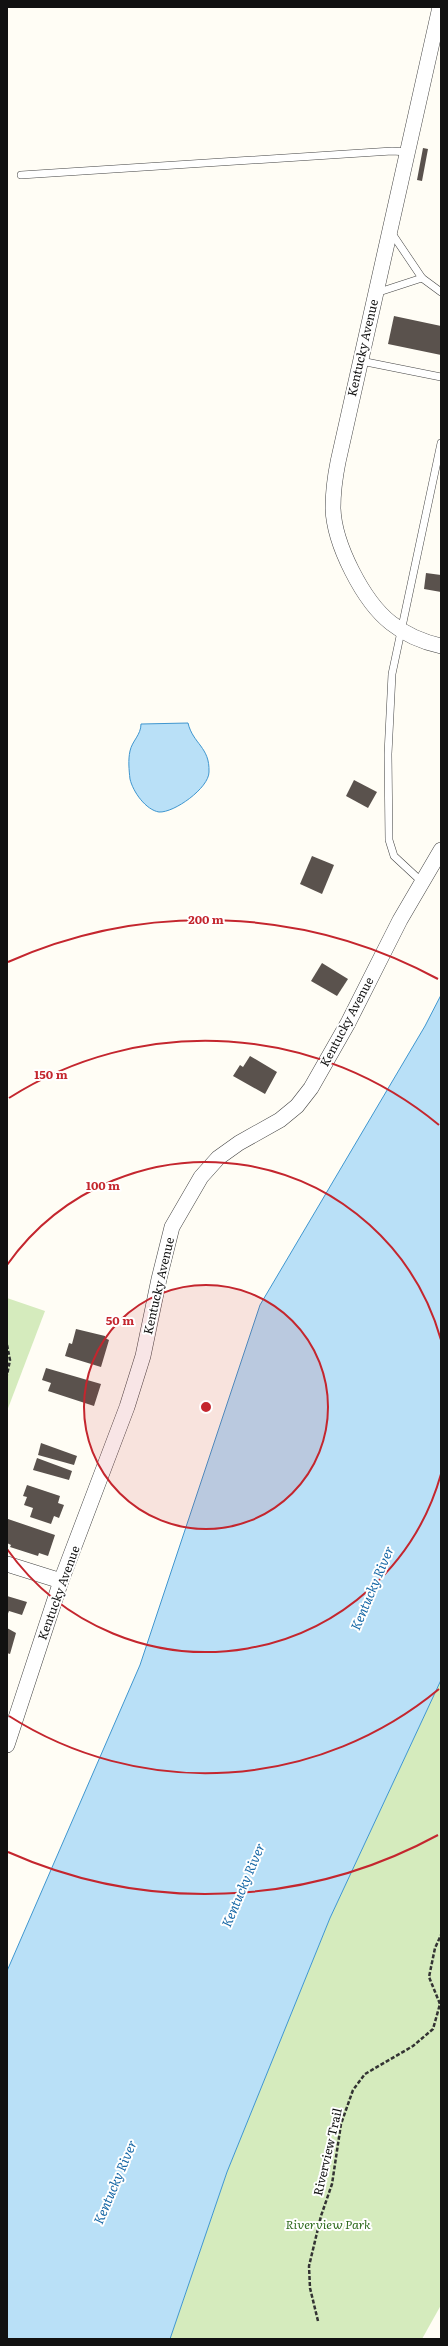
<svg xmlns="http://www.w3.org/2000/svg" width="448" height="2346" font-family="Literata,serif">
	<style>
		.green { fill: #d5ebbd }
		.water { fill: #b9e0f7; stroke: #3f96cf }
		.building { fill: #5a524d }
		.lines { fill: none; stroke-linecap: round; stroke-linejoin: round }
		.lane-casing { stroke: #444; stroke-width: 8 }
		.street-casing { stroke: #444; stroke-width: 16 }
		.path { stroke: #333; stroke-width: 2.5; stroke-dasharray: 4 2; stroke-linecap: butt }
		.lane { stroke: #fff; stroke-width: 7 }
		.street { stroke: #fff; stroke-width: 15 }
		.ring { fill: none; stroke: #c4262e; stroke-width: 2 }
		.labels { text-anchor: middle; stroke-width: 4; stroke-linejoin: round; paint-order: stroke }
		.street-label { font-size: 12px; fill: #111; stroke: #fff }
		.park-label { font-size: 12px; font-style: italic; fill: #2f6b1f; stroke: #fff }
		.water-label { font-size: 13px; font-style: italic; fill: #1768a6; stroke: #fff }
		.centre { fill: #c4262e; stroke: #fff; stroke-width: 2 }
		.ring-label { font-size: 12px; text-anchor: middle; font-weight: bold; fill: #c4262e; stroke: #fff; stroke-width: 4; stroke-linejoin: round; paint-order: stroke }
	</style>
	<rect width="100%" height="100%" fill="#fffdf5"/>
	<!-- green -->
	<g class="green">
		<polygon points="7,1298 45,1311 7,1411"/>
		<polygon points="441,1680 441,2305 422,2339 170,2339 227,2172 330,1918"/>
	</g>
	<!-- water -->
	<g class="water">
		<path d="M188,723C193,744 210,747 209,772C209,788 174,813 159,812C146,810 133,792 130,779C129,770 128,760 130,751C132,741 141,735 141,724Z"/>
		<polygon points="441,995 441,1680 330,1918 227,2172 170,2339 7,2339 7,1971 140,1665 260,1305 425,1026"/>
	</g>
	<!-- building -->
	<g class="building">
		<polygon points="423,148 428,149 422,181 417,180"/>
		<polygon points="394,316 441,326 441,355 388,344"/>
		<polygon points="426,573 441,575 441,592 424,589"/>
		<polygon points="354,780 377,792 368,808 346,796"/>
		<polygon points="312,856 334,865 322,894 300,884"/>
		<polygon points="322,963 348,979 337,996 311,981"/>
		<polygon points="250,1056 277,1072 265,1094 233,1076 240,1065 243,1067"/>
		<polygon points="76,1329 105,1336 105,1338 109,1340 101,1367 65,1356 69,1343 72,1344"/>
		<polygon points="46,1368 101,1384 94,1406 48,1391 51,1383 42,1380"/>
		<polygon points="41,1443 77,1456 74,1465 38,1455"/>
		<polygon points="37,1458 72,1471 69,1480 33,1470"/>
		<polygon points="27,1485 60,1496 58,1503 64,1505 59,1518 54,1516 51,1524 30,1517 33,1508 24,1505 27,1497 23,1496"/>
		<polygon points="8,1519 55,1535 48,1556 39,1553 38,1556 10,1547 11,1545 7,1543"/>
		<polygon points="7,1596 27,1602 22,1615 9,1611 7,1616"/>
		<polygon points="7,1628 16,1633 10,1654 7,1653"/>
	</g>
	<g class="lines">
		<defs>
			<g id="lane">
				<polyline points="21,175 392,151 408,152"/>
				<polyline points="391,232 422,278"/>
				<polyline points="376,293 422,278 441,292"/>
				<polyline points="361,361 441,377"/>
				<polyline points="422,882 394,856 389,840 388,754 392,674 441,443"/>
			</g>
			<g id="street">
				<path d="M440,7L338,462C335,477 333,492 333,508C334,544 363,601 391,623C406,635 423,642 441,646"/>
				<polyline points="7,1564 61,1581"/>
				<polyline points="7,1745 61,1581 127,1407 143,1356 159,1279 172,1227 201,1177 218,1158 239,1143 280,1120 297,1106 311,1088 348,1023 400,920 441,850"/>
			</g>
		</defs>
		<!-- lane casing -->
		<use href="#lane" class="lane-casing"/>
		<!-- street casing -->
		<use href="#street" class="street-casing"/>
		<!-- path -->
		<g class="path">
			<polyline points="7,1345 10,1360 7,1375"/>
			<polyline points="318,2321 310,2288 309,2266 321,2216 332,2184 341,2124 353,2090 365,2074 413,2046 433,2029 440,2004 429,1977 435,1948 441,1935"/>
		</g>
		<!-- lane -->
		<use href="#lane" class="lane"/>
		<!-- street -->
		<use href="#street" class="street"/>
	</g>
	<!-- distance rings -->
	<circle cx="206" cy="1407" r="122" fill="#c4262e" fill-opacity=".12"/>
	<g class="ring">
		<circle cx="206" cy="1407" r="122"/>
		<path d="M441 1474A244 244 0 0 1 7 1549M7 1265A244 244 0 0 1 441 1340"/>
		<path d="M439 1689A366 366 0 0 1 9 1716M9 1098A366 366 0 0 1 439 1125"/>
		<path d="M438 1835A487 487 0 0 1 8 1852M8 962A487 487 0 0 1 438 979"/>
	</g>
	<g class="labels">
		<!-- street labels -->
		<g class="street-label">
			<text transform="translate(363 348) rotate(-77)" y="4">Kentucky Avenue</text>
			<text transform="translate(347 1022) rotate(-62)" y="4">Kentucky Avenue</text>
			<text transform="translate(159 1286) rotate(-77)" y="4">Kentucky Avenue</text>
			<text transform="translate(59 1593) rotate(-70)" y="4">Kentucky Avenue</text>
			<text transform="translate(328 2152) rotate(-77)" y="4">Riverview Trail</text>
		</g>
		<!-- park labels -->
		<g class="park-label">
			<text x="328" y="2229">Riverview Park</text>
		</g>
		<!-- water labels -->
		<g class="water-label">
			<text transform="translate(372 1588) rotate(-67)" y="5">Kentucky River</text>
			<text transform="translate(243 1885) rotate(-67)" y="5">Kentucky River</text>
			<text transform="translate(115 2182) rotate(-67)" y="5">Kentucky River</text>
		</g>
	</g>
	<circle cx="206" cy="1407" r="6" class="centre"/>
	<g class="ring-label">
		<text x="206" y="924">200 m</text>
		<text x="51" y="1079">150 m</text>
		<text x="103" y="1190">100 m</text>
		<text x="120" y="1325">50 m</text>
	</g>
	<!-- border -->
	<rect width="448" height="2346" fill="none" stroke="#111111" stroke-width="16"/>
</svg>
